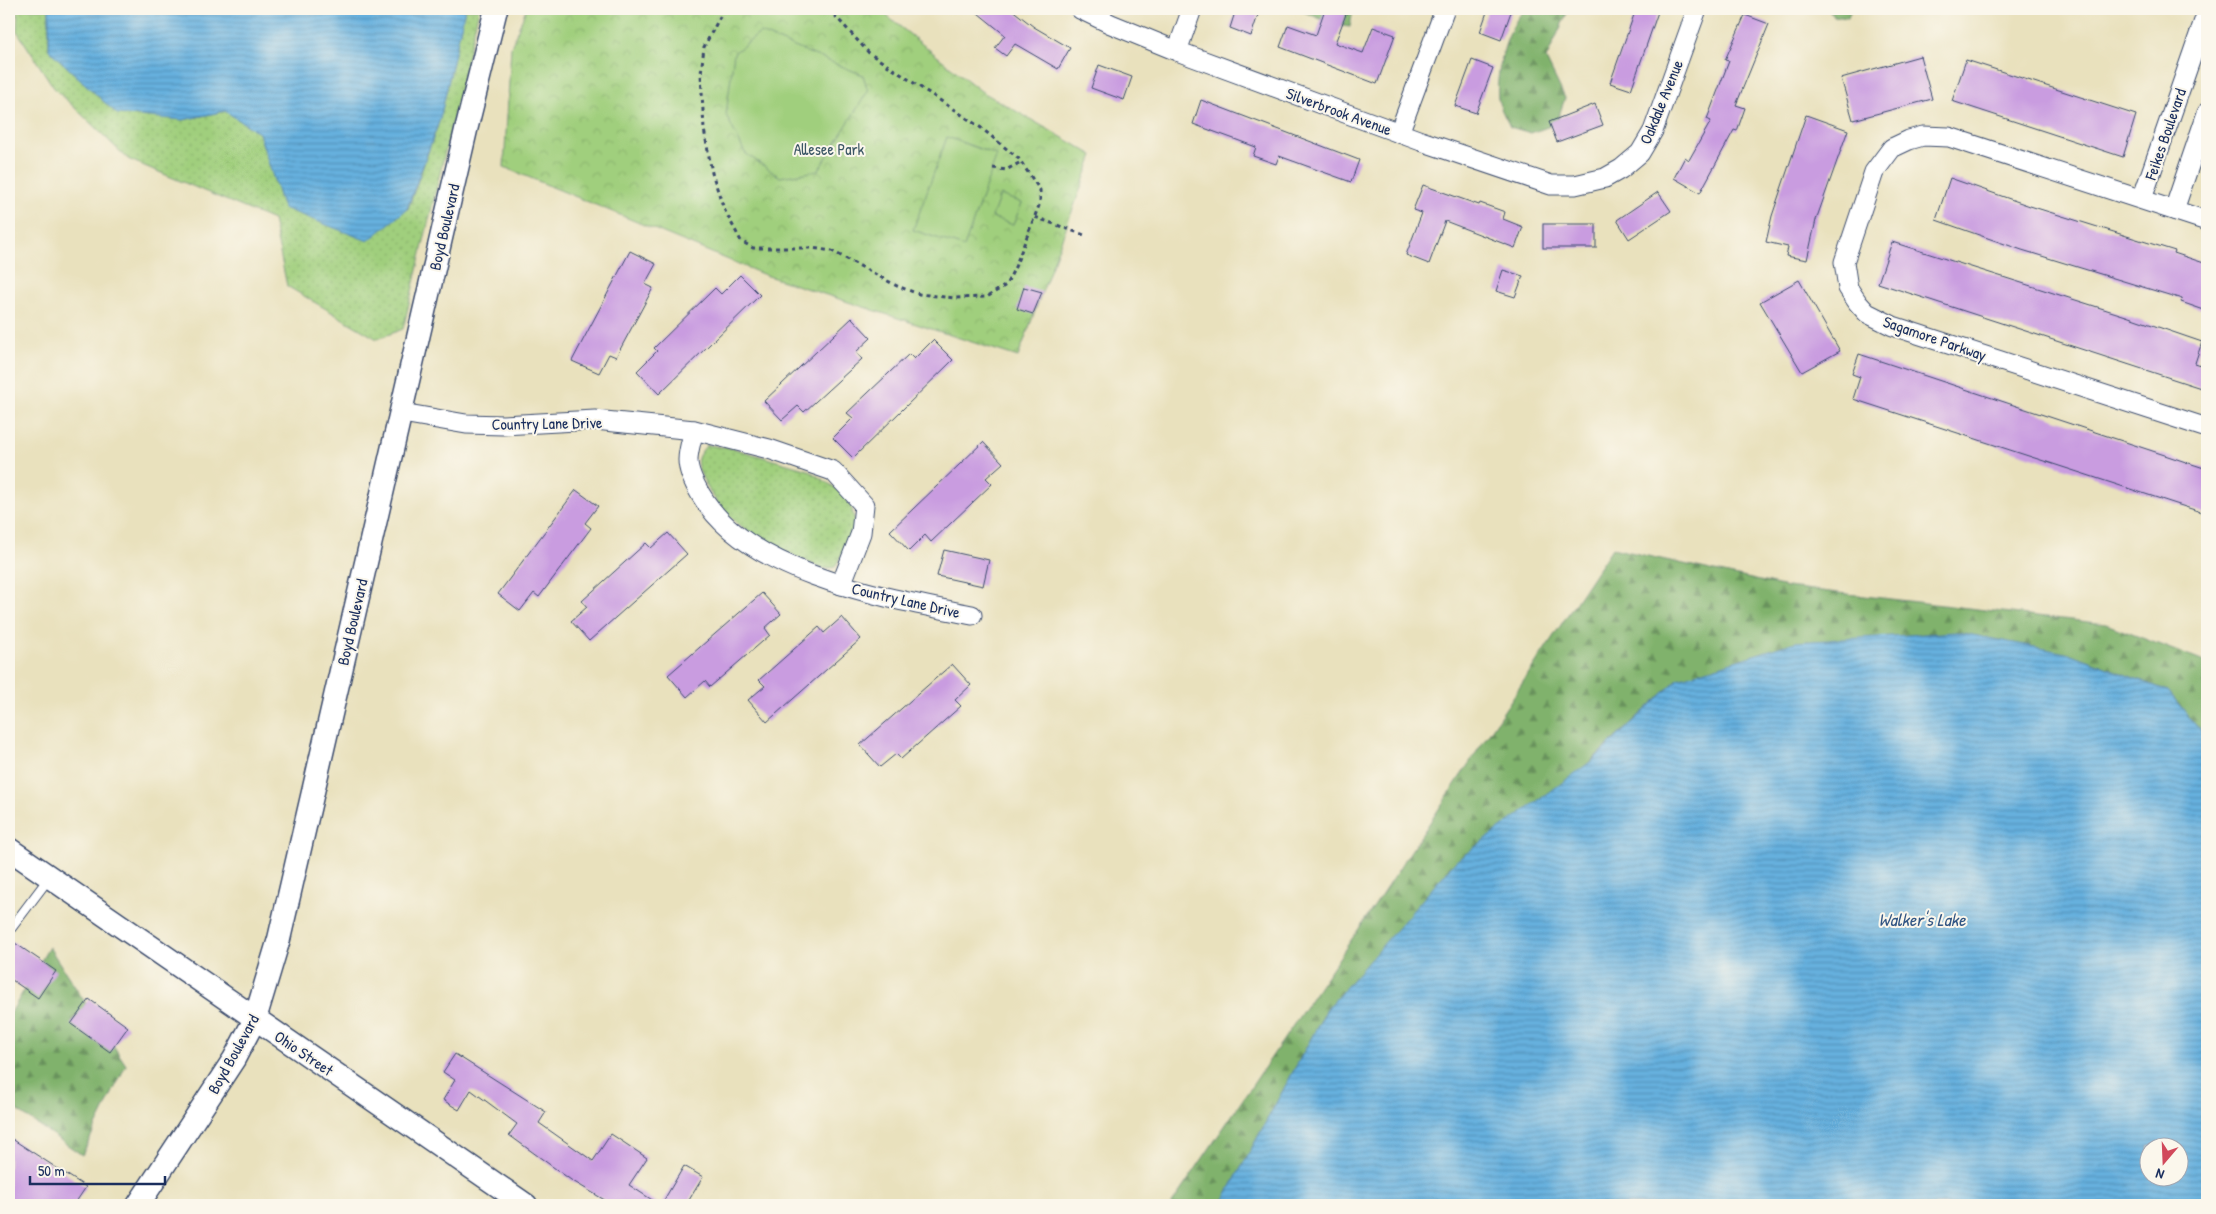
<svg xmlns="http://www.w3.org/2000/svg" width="2216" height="1214" font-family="'Patrick Hand',sans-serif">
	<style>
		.grass { fill: url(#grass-dots); stroke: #5e7f6e }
		.forest { fill: url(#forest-firs); stroke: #4e7065 }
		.park { fill: url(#park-crowns); stroke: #5e7f6e }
		.pitch { fill: #a0cf7d; stroke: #5e7f6e }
		.water { fill: url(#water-rules); stroke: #40709e; fill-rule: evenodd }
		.building { fill: #c99ce0 }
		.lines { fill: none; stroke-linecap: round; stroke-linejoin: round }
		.service-casing { stroke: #3a4a6c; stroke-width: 11 }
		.minor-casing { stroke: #3a4a6c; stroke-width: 21 }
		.tertiary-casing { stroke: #3a4a6c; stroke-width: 25 }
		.path { stroke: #3a4a6c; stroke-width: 3; stroke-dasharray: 4 4; stroke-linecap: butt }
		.service { stroke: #fff; stroke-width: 9 }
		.minor { stroke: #fff; stroke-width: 19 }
		.tertiary { stroke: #fff; stroke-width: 22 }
		.labels { text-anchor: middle; stroke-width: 4; stroke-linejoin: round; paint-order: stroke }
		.street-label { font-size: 16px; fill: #1b2f5e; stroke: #fbf7ec }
		.park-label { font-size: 16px; fill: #3c5766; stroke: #fbf7ec }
		.water-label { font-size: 18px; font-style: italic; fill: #325684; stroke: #fbf7ec }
	</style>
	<defs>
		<pattern id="grass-dots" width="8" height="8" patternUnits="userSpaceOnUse" patternTransform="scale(1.25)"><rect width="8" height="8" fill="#a0cf7d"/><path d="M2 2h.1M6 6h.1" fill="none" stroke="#89b26e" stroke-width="1.8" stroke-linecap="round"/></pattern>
		<pattern id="forest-firs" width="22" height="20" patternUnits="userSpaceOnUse" patternTransform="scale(1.25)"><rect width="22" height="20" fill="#80b26c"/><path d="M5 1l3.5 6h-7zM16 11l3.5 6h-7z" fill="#68915c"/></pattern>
		<pattern id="park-crowns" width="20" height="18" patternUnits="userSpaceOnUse" patternTransform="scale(1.25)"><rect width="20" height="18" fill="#a0cf7d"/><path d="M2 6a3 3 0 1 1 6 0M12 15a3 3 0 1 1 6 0" fill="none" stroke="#89b26e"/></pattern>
		<pattern id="water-rules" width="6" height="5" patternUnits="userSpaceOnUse" patternTransform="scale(1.25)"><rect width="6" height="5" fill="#66b0de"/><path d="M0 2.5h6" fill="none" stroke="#5390b7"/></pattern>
	</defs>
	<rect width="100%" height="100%" fill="#fbf7ec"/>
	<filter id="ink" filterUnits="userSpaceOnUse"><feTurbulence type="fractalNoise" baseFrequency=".02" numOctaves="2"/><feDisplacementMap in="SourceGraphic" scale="10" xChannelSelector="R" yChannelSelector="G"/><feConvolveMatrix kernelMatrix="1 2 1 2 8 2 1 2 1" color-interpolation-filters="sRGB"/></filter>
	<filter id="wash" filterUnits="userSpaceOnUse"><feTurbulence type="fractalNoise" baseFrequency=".0096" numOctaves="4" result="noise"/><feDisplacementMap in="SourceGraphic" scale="20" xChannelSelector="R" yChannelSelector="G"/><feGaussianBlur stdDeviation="1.12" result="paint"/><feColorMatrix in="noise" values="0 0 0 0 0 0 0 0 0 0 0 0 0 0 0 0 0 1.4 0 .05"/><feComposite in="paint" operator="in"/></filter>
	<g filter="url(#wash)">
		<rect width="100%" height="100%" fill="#e9e1bd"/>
		<!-- grass -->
		<g class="grass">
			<polygon points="18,9 49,9 49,50 183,120 225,111 259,133 283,208 408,209 440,119 465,9 479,9 403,329 377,339 287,286 273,220 128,159 54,88 17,31"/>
			<path d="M707,445L735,449L808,470L840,491L851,506L855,522L848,542L835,567L824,569C775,547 728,531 703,479C696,464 694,459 707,445Z"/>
		</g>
		<!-- forest -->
		<g class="forest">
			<polygon points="1297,9 1351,9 1353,10 1350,27 1335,25"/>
			<path d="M1525,9H1563L1567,13L1546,59L1565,98L1556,124L1531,133L1510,127C1506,118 1499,107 1498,98C1495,72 1507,27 1525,9Z"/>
			<polygon points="1829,9 1851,9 1848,18 1833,16"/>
			<polygon points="1612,548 1787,587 2106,624 2207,663 2207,739 2168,691 2071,654 1678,679 1327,1009 1221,1205 1171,1205 1379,899"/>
			<polygon points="49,947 126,1065 82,1155 9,1105 9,1016"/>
		</g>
		<!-- park -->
		<polygon class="park" points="526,9 878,9 981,91 1093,155 1018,357 765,275 504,167 511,47"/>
		<!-- pitch -->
		<g class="pitch">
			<polygon points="760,33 863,75 868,91 818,171 780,177 745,153 726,115 734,53"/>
			<polygon points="947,137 997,155 964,247 913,230"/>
			<polygon points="1000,195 1022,203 1013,225 992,217"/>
		</g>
		<!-- water -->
		<g class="water">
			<polygon points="49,9 465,9 440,119 407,209 368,241 283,208 259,133 225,111 183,120 117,114 49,50"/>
			<path d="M1957,632L2071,654L2168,691L2207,739V1205H1221L1327,1009L1456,861L1593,760L1678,679L1795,642ZM2148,1146H2178V1176H2148Z"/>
		</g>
		<g id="blocks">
			<!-- building -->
			<g class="building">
				<polygon points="973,9 1011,9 1034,27 1070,48 1058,69 1015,44 1006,56 995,48 1005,35"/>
				<polygon points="1236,9 1260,9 1251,36 1230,28"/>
				<polygon points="1325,9 1348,9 1335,43 1363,53 1373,27 1395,35 1377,84 1280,47 1288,25 1316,35"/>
				<polygon points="1488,9 1512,9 1501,40 1480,32"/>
				<polygon points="1636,9 1659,9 1631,90 1610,83"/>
				<polygon points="1745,15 1769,24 1736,105 1745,108 1737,131 1734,130 1700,193 1674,178 1685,157 1689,160 1711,121 1707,119 1729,61 1725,60"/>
				<polygon points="1920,56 1932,99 1853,120 1841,78"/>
				<polygon points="1472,60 1493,68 1476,113 1455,106"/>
				<polygon points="1966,60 2136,115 2123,157 1952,101"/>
				<polygon points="1099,65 1132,77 1124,100 1091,88"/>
				<polygon points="1201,100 1359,160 1351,182 1279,156 1276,164 1253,156 1256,147 1193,124"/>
				<polygon points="1595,104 1603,125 1557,142 1549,122"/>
				<polygon points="1806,115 1848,130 1816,220 1807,260 1786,256 1788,247 1766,242 1772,216"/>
				<polygon points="1950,178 2030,206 2175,251 2174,253 2207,264 2207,311 2181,302 2182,299 2022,250 1936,220"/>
				<polygon points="1423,185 1479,205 1480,203 1505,212 1503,219 1523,227 1515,248 1445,221 1429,264 1406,255 1422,213 1413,210"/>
				<polygon points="1658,192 1671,211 1629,239 1617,220"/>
				<rect x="1543" y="224" width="53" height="24"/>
				<polygon points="1892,242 2126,316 2202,342 2195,363 2207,367 2207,390 1878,283"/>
				<polygon points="630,251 656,264 645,284 653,288 616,357 609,354 599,373 572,361"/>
				<polygon points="1503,270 1523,276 1515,297 1496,291"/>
				<polygon points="740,275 760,295 659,394 637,371 657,351 654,348 715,288 721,294"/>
				<polygon points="1799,280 1840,351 1802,372 1760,302"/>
				<polygon points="1024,287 1042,292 1033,314 1017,309"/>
				<polygon points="852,318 871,338 856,352 862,359 804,412 798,406 782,420 764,401"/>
				<polygon points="933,340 953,360 853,458 833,438 853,418 847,413 909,354 914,359"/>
				<polygon points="1859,354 2207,469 2207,514 1853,399 1860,377 1852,374"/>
				<polygon points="983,442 1003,463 986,478 992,484 931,542 925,535 909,551 890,531"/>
				<polygon points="576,490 598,506 585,523 591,528 539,597 534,593 520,611 498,594"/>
				<polygon points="668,533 687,554 589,641 571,621 587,607 582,601 646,543 651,548"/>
				<polygon points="944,550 989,560 983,586 937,576"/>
				<polygon points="762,593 781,614 765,628 770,635 710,687 705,681 687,697 668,675"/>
				<polygon points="842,617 861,639 767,722 748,700 765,686 759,680 819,627 824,633"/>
				<polygon points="952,664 971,685 955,700 961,706 901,759 896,754 880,767 860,745"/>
				<polygon points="9,939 56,971 38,998 9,978"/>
				<polygon points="89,999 128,1027 110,1052 71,1024"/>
				<polygon points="455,1054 546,1112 539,1123 593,1161 611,1134 647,1158 629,1185 660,1205 613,1205 571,1180 509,1135 517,1124 471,1090 459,1110 443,1100 455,1080 443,1072"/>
				<polygon points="9,1137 86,1187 74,1205 9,1205"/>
				<polygon points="684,1166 703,1177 686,1205 661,1205"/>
			</g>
		</g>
	</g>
	<g filter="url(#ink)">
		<use href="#blocks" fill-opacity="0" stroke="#3a4a6c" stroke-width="1"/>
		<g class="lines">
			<defs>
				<polyline id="service" points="9,931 49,878"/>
				<g id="minor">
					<polyline points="1080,9 1111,24 1177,51 1421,141 1551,185 1575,185 1605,178 1621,169 1640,153 1653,131 1697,9"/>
					<polyline points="1177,51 1192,9"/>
					<polyline points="1399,133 1445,9"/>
					<polyline points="2142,199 2207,12"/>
					<polyline points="2174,210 2207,113"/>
					<polyline points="2207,221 1949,137 1923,136 1909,140 1892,148 1874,172 1844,262 1848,288 1858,303 1867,313 1893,326 2207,428"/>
					<polyline points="402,413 466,424 503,425 595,420 694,430 769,449 833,471 864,505 861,533 841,585"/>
					<path d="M694,430C692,439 688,450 688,460C688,472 695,485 701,495C748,575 887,598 972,615"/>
				</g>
				<g id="tertiary">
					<polyline points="9,849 526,1205"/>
					<polyline points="138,1205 234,1059 255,1019 279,939 466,130 496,9"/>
				</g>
			</defs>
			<!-- service casing -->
			<use href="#service" class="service-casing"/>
			<!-- minor casing -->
			<use href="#minor" class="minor-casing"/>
			<!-- tertiary casing -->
			<use href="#tertiary" class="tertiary-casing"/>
			<!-- path -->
			<g class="path">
				<polyline points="724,9 704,47 701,74 704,129 712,173 724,209 741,241 753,248 812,248 832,251 897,286 919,294 954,298 987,297 1006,285 1015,267 1040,203 1040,190 1019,159 980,127 869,53 829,9"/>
				<polyline points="993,168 1006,170 1021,162"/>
				<polyline points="1035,217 1087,236"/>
			</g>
			<!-- service -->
			<use href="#service" class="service"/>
			<!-- minor -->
			<use href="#minor" class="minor"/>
			<!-- tertiary -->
			<use href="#tertiary" class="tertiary"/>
		</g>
	</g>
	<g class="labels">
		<!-- street labels -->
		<g class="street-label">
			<text transform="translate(1661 102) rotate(-68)" y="6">Oakdale Avenue</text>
			<text transform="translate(1339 111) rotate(20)" y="6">Silverbrook Avenue</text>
			<text transform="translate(2165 134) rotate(-71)" y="6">Feikes Boulevard</text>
			<text transform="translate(444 227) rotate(-77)" y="6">Boyd Boulevard</text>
			<text transform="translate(1935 338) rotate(19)" y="6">Sagamore Parkway</text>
			<text transform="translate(547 423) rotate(-1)" y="6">Country Lane Drive</text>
			<text transform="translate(906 600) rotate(13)" y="6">Country Lane Drive</text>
			<text transform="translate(352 622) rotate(-77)" y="6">Boyd Boulevard</text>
			<text transform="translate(304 1053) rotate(34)" y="6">Ohio Street</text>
			<text transform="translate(233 1054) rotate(-61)" y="6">Boyd Boulevard</text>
		</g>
		<!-- park labels -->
		<g class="park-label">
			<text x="829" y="155">Allesee Park</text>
		</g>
		<!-- water labels -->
		<g class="water-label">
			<text x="1922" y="926">Walker's Lake</text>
		</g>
	</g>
	<!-- margin -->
	<rect width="2216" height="1214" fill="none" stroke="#fbf7ec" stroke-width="30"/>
	<!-- north arrow -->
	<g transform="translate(2164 1162) rotate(199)"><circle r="24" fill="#fbf7ec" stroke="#a1a7b3"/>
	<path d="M0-4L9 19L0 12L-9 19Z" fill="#d1495b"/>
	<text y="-8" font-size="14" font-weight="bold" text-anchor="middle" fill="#1b2f5e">N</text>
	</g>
	<!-- scale -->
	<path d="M30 1176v8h135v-8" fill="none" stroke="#1b2f5e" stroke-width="2.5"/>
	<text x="38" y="1176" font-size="15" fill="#1b2f5e" stroke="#fbf7ec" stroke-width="4" paint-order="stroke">50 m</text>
</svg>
